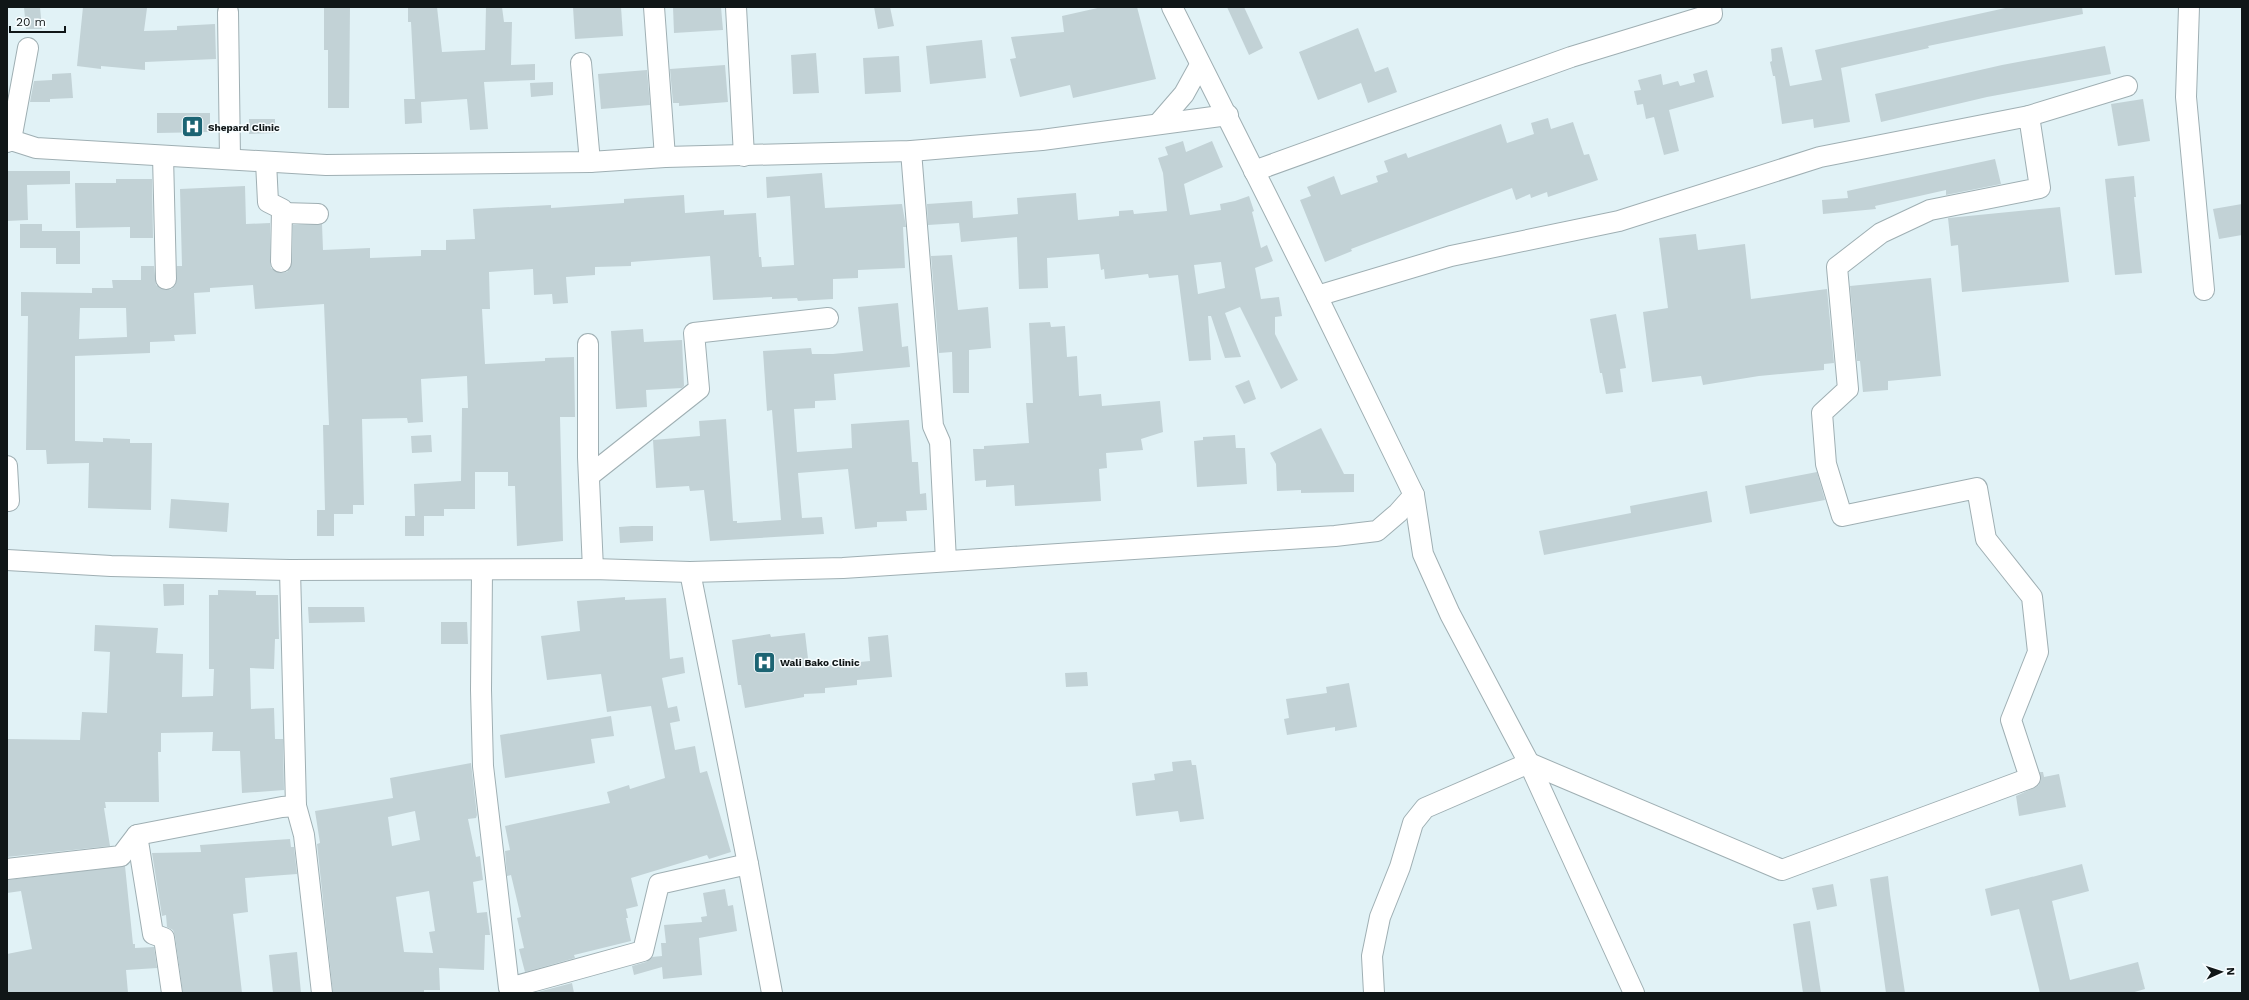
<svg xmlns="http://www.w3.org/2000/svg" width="2249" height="1000" font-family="'Work Sans',sans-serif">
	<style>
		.building { fill: #c2d2d6; fill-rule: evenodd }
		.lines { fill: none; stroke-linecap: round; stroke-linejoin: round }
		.minor-casing { stroke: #9fafb3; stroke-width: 22 }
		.minor { stroke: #fff; stroke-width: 20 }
		.labels { text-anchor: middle; stroke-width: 3; stroke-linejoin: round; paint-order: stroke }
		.poi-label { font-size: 10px; font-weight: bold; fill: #101617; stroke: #f7fdff; text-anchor: start }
	</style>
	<rect width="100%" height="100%" fill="#e1f2f6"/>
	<!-- building -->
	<g class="building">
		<polygon points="24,7 40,7 42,29 26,29"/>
		<polygon points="83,7 147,8 144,31 177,30 177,26 215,24 216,59 145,62 145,70 101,66 101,69 77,66"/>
		<polygon points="324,7 350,7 349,108 328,108 328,50 324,50"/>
		<polygon points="408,7 437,7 442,52 485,50 486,7 502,7 504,22 512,22 511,65 535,64 535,80 484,82 488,129 470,130 467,99 421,102 422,123 405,124 404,99 415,99 411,22 408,22"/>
		<polygon points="573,7 621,7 623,36 575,39"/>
		<polygon points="673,7 721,7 723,30 674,33"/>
		<polygon points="874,7 890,7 894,26 878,29"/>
		<polygon points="1102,7 1137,7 1156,79 1073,98 1070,85 1020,97 1010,59 1016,58 1011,37 1064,32 1062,16"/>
		<polygon points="1227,7 1244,7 1263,48 1249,55"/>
		<polygon points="2010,7 2082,7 2083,14 1928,46 1929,48 1841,68 1850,122 1814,128 1813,119 1782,124 1775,76 1773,76 1770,62 1772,61 1771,49 1782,47 1790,86 1822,80 1815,50"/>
		<polygon points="1358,28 1375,72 1388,67 1397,92 1368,103 1361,83 1318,100 1299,52"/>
		<polygon points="982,40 986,78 930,84 926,46"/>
		<polygon points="2105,46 2111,74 1987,97 1881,122 1875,94 2002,65"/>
		<polygon points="816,53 819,93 793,94 791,55"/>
		<polygon points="899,56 901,92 865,94 863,58"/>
		<polygon points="725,65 728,102 679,106 679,103 673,103 670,69"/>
		<polygon points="647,70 650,105 601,109 598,74"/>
		<polygon points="1707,70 1714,97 1669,110 1679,151 1664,155 1654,117 1646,119 1643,104 1637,105 1634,91 1641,90 1638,80 1661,74 1663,85 1678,81 1680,86 1695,82 1693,74"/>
		<polygon points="71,73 73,98 50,99 50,102 30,102 34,81 52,80 52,74"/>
		<polygon points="553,82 553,95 531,97 530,83"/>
		<polygon points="2143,99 2150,141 2118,146 2111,104"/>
		<polygon points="157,113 210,113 210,132 157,133"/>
		<polygon points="1548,118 1551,129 1573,122 1584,155 1589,154 1598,180 1548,197 1547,192 1531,198 1530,194 1516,200 1512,188 1351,249 1352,251 1325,262 1300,200 1311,196 1307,187 1334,176 1341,195 1378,182 1376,176 1388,172 1384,161 1406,153 1408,158 1501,124 1507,143 1534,134 1531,123"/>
		<polygon points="249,119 275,119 275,133 249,134"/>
		<path d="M1183,141L1186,152L1212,141L1223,167L1184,184L1190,215L1221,210L1220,204L1235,201L1249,196L1254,211L1252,212L1261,248L1267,245L1273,261L1255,268L1261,299L1279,297L1282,316L1275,317V334L1298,380L1281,389L1240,307L1225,313L1241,357L1225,358L1211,316H1208L1211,360L1189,361L1178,275L1149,278L1148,274L1105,279L1104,269L1101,270L1099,254L1047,258L1048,288L1019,289L1017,237L961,242L959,223L928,225L927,204L972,201L973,218L1018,214L1017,198L1076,193L1078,220L1119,216V211L1133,210L1134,214L1167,211L1163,173L1158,158L1168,155L1165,147ZM1221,262L1225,288L1198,294L1194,265Z"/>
		<polygon points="1995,159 2001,184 1946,195 1946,190 1875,206 1876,209 1823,214 1822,200 1848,198 1847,191"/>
		<polygon points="7,171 70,171 70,184 27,185 28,220 7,221"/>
		<path d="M822,173L825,208L902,204L906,227H903L905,268L858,270V278L833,279V299L798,301L797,298L772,299V297L713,300L710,256L631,262V266L595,267V275L566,277L568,303L553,304L552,294L534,295L533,269L489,272L490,309H482L485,364L545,361V358L574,357L575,417H560L563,541L517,546L515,486H508V472H475V509H444V516H424V536H405V516H424H415L414,484L461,481L462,408H468L467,376L421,379L423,422L408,423L407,418L362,419L364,505H353V514H334V536H317V510H325L323,425H329L324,304L255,309L253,285L210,288V292L194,293L196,334L174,335L175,341L150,342V353L75,356V441L103,442V438L130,439V443H152L151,510L88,508L89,463L47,464L46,450H26L28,316H21V292L92,293V288H113L112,280H141V266H154L156,285L166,290L172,289L177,279V266H182L180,189L245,186L246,224L270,223V262L271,268L280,273L287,272L292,263L293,225L322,224L323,250L370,248V258L421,256V250H446V240L475,239L473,209L551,205V208L624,203V199L684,195L685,213L724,210V215L756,213L759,257H761L762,267L794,265L790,196L767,198L766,177ZM80,308H126L127,337L79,339Z"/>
		<polygon points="2134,176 2136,197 2134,197 2142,273 2115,275 2105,179"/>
		<polygon points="116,179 152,179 153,238 130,238 130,227 76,228 75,183 116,183"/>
		<polygon points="2242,204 2242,235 2219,239 2213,209"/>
		<polygon points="2060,207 2069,282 1962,292 1958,245 1951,246 1948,218"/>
		<polygon points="20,224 42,224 42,231 80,231 80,264 56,264 56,248 20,248"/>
		<polygon points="1696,234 1698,250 1745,244 1751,299 1827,289 1834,363 1824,364 1824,370 1759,376 1703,385 1701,376 1652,382 1643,312 1668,308 1659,238"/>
		<polygon points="952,255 958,310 988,307 991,348 969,350 969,393 953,393 952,352 939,353 931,256"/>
		<polygon points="1931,278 1941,376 1888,381 1888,390 1863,392 1860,361 1857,361 1850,286"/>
		<polygon points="898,303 902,347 908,346 910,367 834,374 836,400 815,401 815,408 794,409 797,452 852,448 851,424 909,420 912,462 918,462 920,494 926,493 927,510 906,511 907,521 877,522 877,527 855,529 848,469 798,473 802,518 822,517 824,534 710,541 704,490 690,491 689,486 656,488 653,440 700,436 699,421 726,419 733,521 737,521 737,523 781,520 772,410 767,411 763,351 811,348 812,354 833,354 863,351 858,307"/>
		<polygon points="1616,314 1626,368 1620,369 1623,392 1606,394 1602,373 1600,373 1590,319"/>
		<polygon points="1050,322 1051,327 1065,326 1067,357 1077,356 1079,396 1101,394 1102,406 1160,401 1163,432 1141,439 1143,450 1106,453 1107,468 1099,469 1101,501 1015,506 1014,485 986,487 986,480 975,481 973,449 984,449 984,446 1029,443 1026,403 1033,403 1029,323"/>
		<polygon points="643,329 644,342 682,340 684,386 682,388 646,390 647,407 616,409 611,331"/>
		<polygon points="1249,380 1256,399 1244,404 1235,386"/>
		<polygon points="1321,428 1344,474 1354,474 1354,492 1301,493 1301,490 1277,491 1276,464 1270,453"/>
		<polygon points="431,435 432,452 412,453 411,436"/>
		<polygon points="1235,435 1236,448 1245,448 1247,484 1197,487 1194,441 1203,440 1203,437"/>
		<polygon points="1817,472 1825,500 1750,514 1745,486"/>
		<polygon points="1707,491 1712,522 1544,555 1539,531 1631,513 1630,506"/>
		<polygon points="171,499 229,503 227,532 169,528"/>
		<polygon points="632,526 653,526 653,541 620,543 619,527"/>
		<polygon points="163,584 184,584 184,605 164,606"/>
		<polygon points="218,590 256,591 256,595 278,595 279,639 275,639 274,669 250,668 251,709 274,708 275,739 283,739 284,790 242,793 240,751 212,751 213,732 161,733 161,752 158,752 159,802 105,802 106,808 104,808 110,846 7,857 7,739 80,740 82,712 107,713 110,652 94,651 95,625 158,628 156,653 183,654 182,697 213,696 214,669 209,669 209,595 218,595"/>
		<polygon points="625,597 625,600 666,598 670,659 683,657 685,673 662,678 668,708 677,706 680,721 670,723 675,750 695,746 700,773 707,771 731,852 709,859 707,855 631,878 638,906 626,909 628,918 626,918 631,941 574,955 575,958 525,972 519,949 524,948 517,918 521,917 511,875 507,876 505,851 510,850 505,826 610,803 607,792 629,785 630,789 665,778 651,706 607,712 601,674 547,680 541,636 580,631 577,601"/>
		<polygon points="308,607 364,607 365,622 309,623"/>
		<polygon points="441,622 467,622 468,644 441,644"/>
		<polygon points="805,633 809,667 870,661 868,637 888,635 892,677 857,680 857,685 825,688 825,693 804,694 804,697 745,708 741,685 738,685 732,640 770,634 771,637"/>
		<polygon points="1087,672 1088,686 1066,687 1065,673"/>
		<polygon points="1349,683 1357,727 1335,731 1335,727 1287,735 1284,719 1289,718 1286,699 1327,693 1326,687"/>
		<polygon points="611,716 614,736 591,739 595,763 505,778 500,735"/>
		<polygon points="1191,760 1192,765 1196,765 1204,819 1180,822 1178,811 1136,816 1132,783 1155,780 1154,774 1173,771 1172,762"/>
		<path d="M471,763L477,815L476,818L468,819L476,857L480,856L483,880L473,882L477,913L487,912L490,935H485L484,970L439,968L440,990H424V993H333L317,844L320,843L315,811L393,798L390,778ZM415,811L420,840L392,846L388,817ZM429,891L435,931L429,932L433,953L404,952L396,897Z"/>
		<polygon points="2040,772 2043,772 2044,777 2059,774 2066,807 2019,816 2016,796 2038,786 2041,780"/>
		<polygon points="290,839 291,847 294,847 297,874 245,878 248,912 233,914 242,993 183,993 175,936 173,930 167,927 166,915 162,916 152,853 201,852 200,845"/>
		<polygon points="2082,864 2089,891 2052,901 2070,980 2138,962 2145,989 2131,993 2040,993 2019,909 1991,916 1985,889"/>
		<polygon points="125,866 133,944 135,944 135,948 154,947 157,968 126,970 128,993 7,993 7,954 32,949 21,891 7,893 7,880"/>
		<polygon points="1888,876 1890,894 1905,993 1886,993 1870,879"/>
		<polygon points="1833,884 1837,906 1817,910 1812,888"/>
		<polygon points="725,889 728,906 733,905 737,931 699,938 702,975 663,979 662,967 634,975 632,966 646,962 652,957 662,956 661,943 666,943 664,925 702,922 701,917 707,916 703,893"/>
		<polygon points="1810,921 1821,993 1803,993 1793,924"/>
		<polygon points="297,952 301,993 273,993 269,955"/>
		<polygon points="572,983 574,993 534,993"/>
	</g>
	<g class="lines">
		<defs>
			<g id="minor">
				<polyline points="654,7 665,157"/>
				<polyline points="736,7 744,156"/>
				<polyline points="1172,7 1317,296 1414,495 1423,554 1450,614 1529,763 1634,993"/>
				<polyline points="2189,7 2186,97 2204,290"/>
				<polyline points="228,12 230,159"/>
				<polyline points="581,63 590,162"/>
				<polyline points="2029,116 2127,86"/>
				<polyline points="1158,124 1184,94 1200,65"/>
				<polyline points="11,140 28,48"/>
				<polyline points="7,142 11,140 36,148 326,165 590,162 665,157 911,151 1042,140 1228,115"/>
				<polyline points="911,151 933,426 940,442 946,561"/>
				<polyline points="163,156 166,279"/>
				<polyline points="266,162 268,202 282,209 281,262"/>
				<polyline points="1254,171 1571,57 1712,14 1711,7"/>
				<polyline points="282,213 318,214"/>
				<polyline points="1317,296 1451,256 1619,221 1820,157 2029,116 2040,188 1930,210 1881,233 1837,267 1848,389 1822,413 1826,464 1842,516 1977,488 1986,539 2032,597 2038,652 2011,720 2030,778 1782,870 1529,763 1425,808 1413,823 1400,867 1380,917 1372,956 1374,993"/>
				<polyline points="588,344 588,457 593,569"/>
				<polyline points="7,466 9,501 7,501"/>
				<polyline points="589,476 699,389 694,333 828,318"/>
				<polyline points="7,560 111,566 290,570 593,569 690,572 843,568 1335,536 1377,531 1398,513 1414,495"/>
				<polyline points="482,570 481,690 483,766 509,988 643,951 659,884 748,864"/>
				<polyline points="690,572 748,864 772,993"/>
				<polyline points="296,806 304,835 322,993"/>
				<polyline points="137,835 153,934 164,938 172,993"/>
				<polyline points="7,869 121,856 137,835 282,807 296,806 290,570"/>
			</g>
		</defs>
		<!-- minor casing -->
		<use href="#minor" class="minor-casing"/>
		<!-- minor -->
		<use href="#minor" class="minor"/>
	</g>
	<!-- icons -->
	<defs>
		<symbol id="hospital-square" viewBox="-11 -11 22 22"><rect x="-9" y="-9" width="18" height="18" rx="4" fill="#1c6473" stroke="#f7fdff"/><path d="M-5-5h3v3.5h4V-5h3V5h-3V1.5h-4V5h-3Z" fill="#fff"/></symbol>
	</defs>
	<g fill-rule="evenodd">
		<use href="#hospital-square" x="180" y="114" width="25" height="25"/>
		<use href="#hospital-square" x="752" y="650" width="25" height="25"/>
	</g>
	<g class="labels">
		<!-- poi labels -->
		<g class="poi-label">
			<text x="208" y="131">Shepard Clinic</text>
			<text x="780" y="666">Wali Bako Clinic</text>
		</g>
	</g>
	<!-- border -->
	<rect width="2249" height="1000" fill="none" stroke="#101617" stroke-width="16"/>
	<!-- north arrow -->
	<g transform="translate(2221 972) rotate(87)" stroke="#f7fdff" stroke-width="3" paint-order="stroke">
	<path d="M0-3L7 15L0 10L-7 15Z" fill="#101617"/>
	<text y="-6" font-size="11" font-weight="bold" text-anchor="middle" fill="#101617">N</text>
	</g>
	<!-- scale -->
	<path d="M10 26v6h55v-6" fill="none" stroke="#101617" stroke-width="2"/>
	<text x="16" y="26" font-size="12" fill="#101617" stroke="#f7fdff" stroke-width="3" paint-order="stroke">20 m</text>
</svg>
